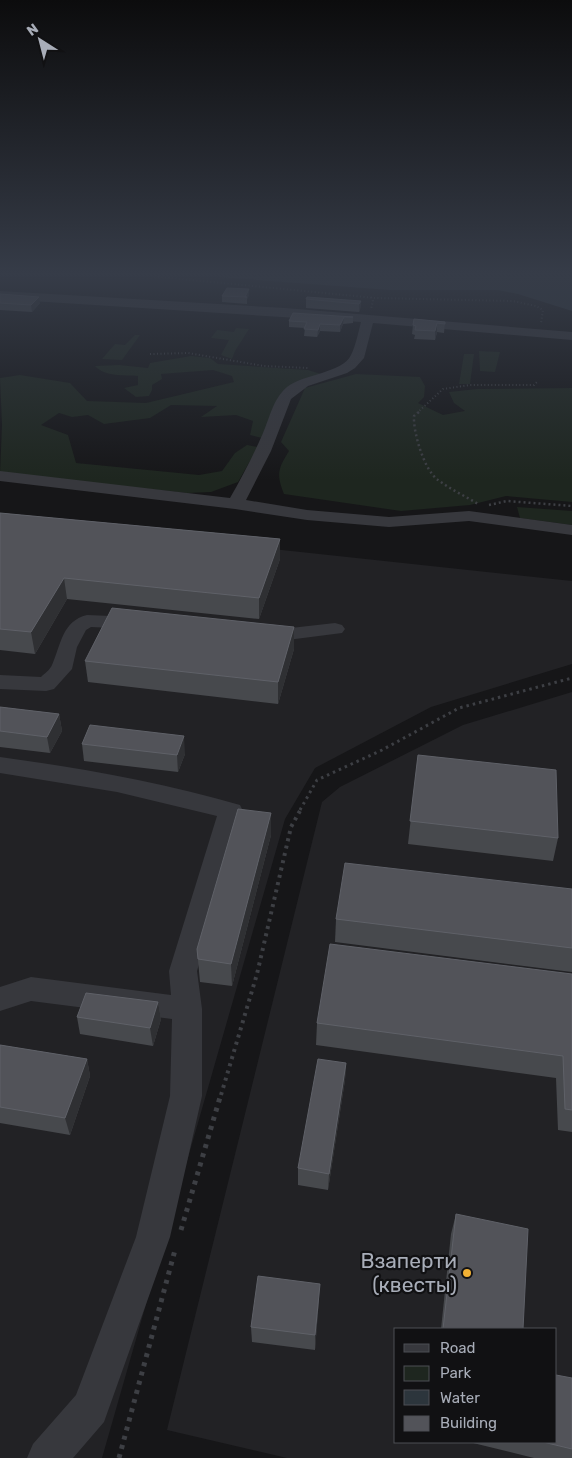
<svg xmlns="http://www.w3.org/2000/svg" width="572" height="1458" font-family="Rubik,sans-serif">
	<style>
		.built { fill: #222225; fill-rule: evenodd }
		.green { fill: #1e261f }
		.water { fill: #2c353c }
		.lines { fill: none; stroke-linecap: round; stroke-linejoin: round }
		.path-far4 { stroke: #3d3f44; stroke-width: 2; stroke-dasharray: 1 2.5; stroke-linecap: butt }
		.path-far3 { stroke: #3d3f44; stroke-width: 2.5; stroke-dasharray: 2 3; stroke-linecap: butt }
		.path-far2 { stroke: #3d3f44; stroke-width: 3; stroke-dasharray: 2.5 4; stroke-linecap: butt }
		.path-far1 { stroke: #3d3f44; stroke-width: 4; stroke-dasharray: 3 4.5; stroke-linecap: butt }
		.path { stroke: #3d3f44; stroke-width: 5; stroke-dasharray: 4 5.5; stroke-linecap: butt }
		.minor { fill: #37383d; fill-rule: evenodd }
		.wall { fill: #47494d }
		.shaded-wall { fill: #2f3033 }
		.building { fill: #525359; stroke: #5f6168 }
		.poi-dot { fill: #f2b134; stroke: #111113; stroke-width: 2 }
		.labels { text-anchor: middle; stroke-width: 4.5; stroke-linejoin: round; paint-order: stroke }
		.near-poi-label { font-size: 21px; fill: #a8adb8; stroke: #111113; text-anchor: end }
	</style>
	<rect width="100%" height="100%" fill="#161618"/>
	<!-- built -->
	<g class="built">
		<polygon points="0,520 572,581 572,664 431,707 315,768 285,819 102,1458 0,1458"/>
		<path d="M572,692V1458H287L167,1430L322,802L340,787L463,725ZM396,1329H556V1442H396Z"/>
	</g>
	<!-- green -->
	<g class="green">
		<polygon points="236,328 249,329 235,351 232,359 221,355 229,340 211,338 217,330 234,332"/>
		<polygon points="135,335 140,335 122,360 102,359 115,344 125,345"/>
		<polygon points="479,351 500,352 495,372 480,371"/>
		<polygon points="464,354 474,354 470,384 459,384"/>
		<path d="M191,356L210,358L218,364L308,370L321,374L297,384L262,438L250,435L253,421L236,415L201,417L217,406L171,405L150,418L104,424L88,415L72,417L59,413L41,425L68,435L76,463L199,475L222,471L235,453L247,445L258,447L238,482L211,492L187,493L0,473L2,425L0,378L20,375L70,383L87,401L146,403L234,382L232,376L213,370L161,374L162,379L152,385V390L149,396L136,397L124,388L138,385V376C124,375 105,377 95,366L119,365L148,368L150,363Z"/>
		<path d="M356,374L420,377L425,386L424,397L418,403L443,415L465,411L454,403L449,392L477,389L572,388V502L506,496L470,505L401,511L284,494C276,474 278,469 289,451L281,442L305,388Z"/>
		<polygon points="517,507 572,511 572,525 520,518"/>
	</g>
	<!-- water -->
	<polygon class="water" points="205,276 572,276 572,311 518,294 498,290 390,290"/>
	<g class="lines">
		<!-- path-far4 -->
		<g class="path-far4">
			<polyline points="151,276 375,298 513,301 536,306 543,310 541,323"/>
			<polyline points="326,285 330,280"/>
			<polyline points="371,297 373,301 371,309"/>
			<polyline points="150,354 188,353 264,366 308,368"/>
			<polyline points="417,413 443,389 470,385 534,385 538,381"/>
		</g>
		<!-- path-far3 -->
		<g class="path-far3">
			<path d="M419,412L414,416C413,432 424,470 438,480C450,489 465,496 478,504"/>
			<polyline points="489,505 507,501 572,506"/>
		</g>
		<!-- path-far2 -->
		<polyline class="path-far2" points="300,810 317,780 382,750 459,708 572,678"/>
		<!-- path-far1 -->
		<polyline class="path-far1" points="221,1095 257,974 291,827 301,809"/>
		<!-- path -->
		<g class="path">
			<polyline points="181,1230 221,1094"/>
			<polyline points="119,1458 175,1250"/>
		</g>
		<!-- minor -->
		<g class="minor">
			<path d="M0,291L285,308L572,332V340L373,323L364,358L355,368L347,373L308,386L291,399L271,451L246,500L307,510L389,517L469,511L572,525V535L469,521L389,527L307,520L235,509L0,481V471L230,498C242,477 253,456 263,433C270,417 273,399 287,387C303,374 343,373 351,355C356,345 358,333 361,322L0,299Z"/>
			<path d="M87,615L135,617L142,619L145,623L142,627L135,629L91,627L86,630L77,647L72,669L54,689L46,691L0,689V675L41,677C44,674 50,670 52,665C61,645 62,621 87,615Z"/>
			<polygon points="335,623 342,625 345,629 342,633 264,643 257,641 254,637 257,633 264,631"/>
			<path d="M0,757C81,768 161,782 240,805L243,811L197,971L202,1009V1096L170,1237L104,1422L73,1458H27L33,1444L76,1395L136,1237L170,1096L172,1019L31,1001L0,1011V987L31,977L171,995L169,971L217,816L117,792L0,773Z"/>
		</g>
	</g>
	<!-- wall -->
	<g class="wall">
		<polygon points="0,294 40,303 32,312 0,310"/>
		<polygon points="249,295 247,299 247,304 222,302 222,296"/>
		<polygon points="306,299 361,301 360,310 359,312 306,308"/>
		<polygon points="353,317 353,323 343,324 340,332 320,331 317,337 304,336 305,328 289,327 289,321"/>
		<polygon points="445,322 444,333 437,332 435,340 414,339 415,335 412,334 413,325"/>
		<polygon points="0,513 280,539 280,559 259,619 67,599 35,654 0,650"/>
		<polygon points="294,627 294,649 278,704 88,682 85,661"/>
		<polygon points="0,707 59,714 62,731 50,753 0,747"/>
		<polygon points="82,744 185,754 178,772 84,761"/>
		<polygon points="418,755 558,838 553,861 408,844"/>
		<polygon points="271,813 271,835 232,986 200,982 197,949"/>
		<polygon points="572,889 572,972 335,942 336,919"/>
		<polygon points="572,974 572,1132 558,1130 556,1078 316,1045 317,1023"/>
		<polygon points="158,1002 161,1019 153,1046 80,1034 77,1017"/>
		<polygon points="0,1045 87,1059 90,1076 70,1135 0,1123"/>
		<polygon points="346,1063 345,1080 328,1190 298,1185 298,1168"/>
		<polygon points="456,1214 523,1329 441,1329 451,1234"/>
		<polygon points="319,1299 315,1350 252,1342 251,1327"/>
		<polygon points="572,1378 572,1458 534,1458 469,1442 556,1442"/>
	</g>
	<!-- shaded-wall -->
	<g class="shaded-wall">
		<polygon points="249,289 249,295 247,299 247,297 245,297"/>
		<polygon points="39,297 40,303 32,312 31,305"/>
		<polygon points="361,301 360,310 359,312 359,304"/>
		<polygon points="344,317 343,324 340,332 340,325"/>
		<polygon points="437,323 437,332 435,340 435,331"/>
		<polygon points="320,324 320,331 317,337 318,330"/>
		<polygon points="280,539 280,559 259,619 259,598"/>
		<polygon points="64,578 67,599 35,654 31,632"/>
		<polygon points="294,627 294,649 278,704 278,682"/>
		<polygon points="59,714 62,731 50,753 47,737"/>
		<polygon points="184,736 185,754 178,772 177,755"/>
		<polygon points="271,813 271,835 232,986 231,964"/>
		<polygon points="158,1002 161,1019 153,1046 150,1028"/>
		<polygon points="87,1059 90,1076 70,1135 65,1118"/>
		<polygon points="346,1063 345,1080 328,1190 329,1174"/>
		<polygon points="320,1284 319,1299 315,1350 315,1335"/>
	</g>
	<!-- building -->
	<g class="building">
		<polygon points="227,288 249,289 245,297 247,297 222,296"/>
		<polygon points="0,294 39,297 31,305 0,303"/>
		<polygon points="307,297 361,301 359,304 306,299"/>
		<polygon points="293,313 353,317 344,317 340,325 320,324 318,330 304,329 307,322 289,321"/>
		<polygon points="414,319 445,322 445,324 437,323 435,331 415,330 416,326 413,325"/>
		<polygon points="0,513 280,539 259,598 64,578 31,632 0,629"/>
		<polygon points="112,608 294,627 278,682 85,661"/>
		<polygon points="0,707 59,714 47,737 0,731"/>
		<polygon points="90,725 184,736 177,755 82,744"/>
		<polygon points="418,755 556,770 558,838 410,821"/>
		<polygon points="238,809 271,813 231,964 198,959 197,949"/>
		<polygon points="345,863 572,889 572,948 336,919"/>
		<polygon points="330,944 572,974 572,1110 565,1109 563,1056 317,1023"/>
		<polygon points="86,993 158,1002 150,1028 77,1017"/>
		<polygon points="0,1045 87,1059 65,1118 0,1107"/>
		<polygon points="318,1059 346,1063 329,1174 298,1168"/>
		<polygon points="456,1214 528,1229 523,1329 443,1329"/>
		<polygon points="258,1276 320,1284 315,1335 251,1327"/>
		<polygon points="556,1375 572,1378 572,1449 543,1442 556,1442"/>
	</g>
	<!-- sky -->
	<linearGradient id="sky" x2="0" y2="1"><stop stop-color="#0c0c0d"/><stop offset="0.57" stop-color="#363c48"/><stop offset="1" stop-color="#363c48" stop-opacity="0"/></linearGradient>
	<rect width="572" height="480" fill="url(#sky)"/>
	<!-- markers -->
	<circle class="poi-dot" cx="467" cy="1273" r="5"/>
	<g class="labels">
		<!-- near-poi labels -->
		<g class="near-poi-label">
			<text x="457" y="1268">Взаперти<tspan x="457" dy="24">(квесты)</tspan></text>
		</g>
	</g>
	<!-- legend -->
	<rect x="394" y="1328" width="162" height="115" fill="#111113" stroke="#4d4f55"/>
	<rect x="404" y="1344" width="25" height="8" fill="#37383d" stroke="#4d4f55"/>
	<text x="440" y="1353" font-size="15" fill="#a8adb8">Road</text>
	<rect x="404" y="1366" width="25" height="15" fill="#1e261f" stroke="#4d4f55"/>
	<text x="440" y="1378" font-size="15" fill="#a8adb8">Park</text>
	<rect x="404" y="1390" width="25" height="15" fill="#2c353c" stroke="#4d4f55"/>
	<text x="440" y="1403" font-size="15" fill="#a8adb8">Water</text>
	<rect x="404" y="1416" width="25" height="15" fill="#525359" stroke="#4d4f55"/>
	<text x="440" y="1428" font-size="15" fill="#a8adb8">Building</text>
	<!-- north arrow -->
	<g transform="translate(40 40) rotate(324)" stroke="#111113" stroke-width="4" paint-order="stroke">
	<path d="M0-4L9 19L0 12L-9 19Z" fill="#a8adb8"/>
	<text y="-8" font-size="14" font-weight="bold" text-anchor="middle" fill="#a8adb8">N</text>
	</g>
</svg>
